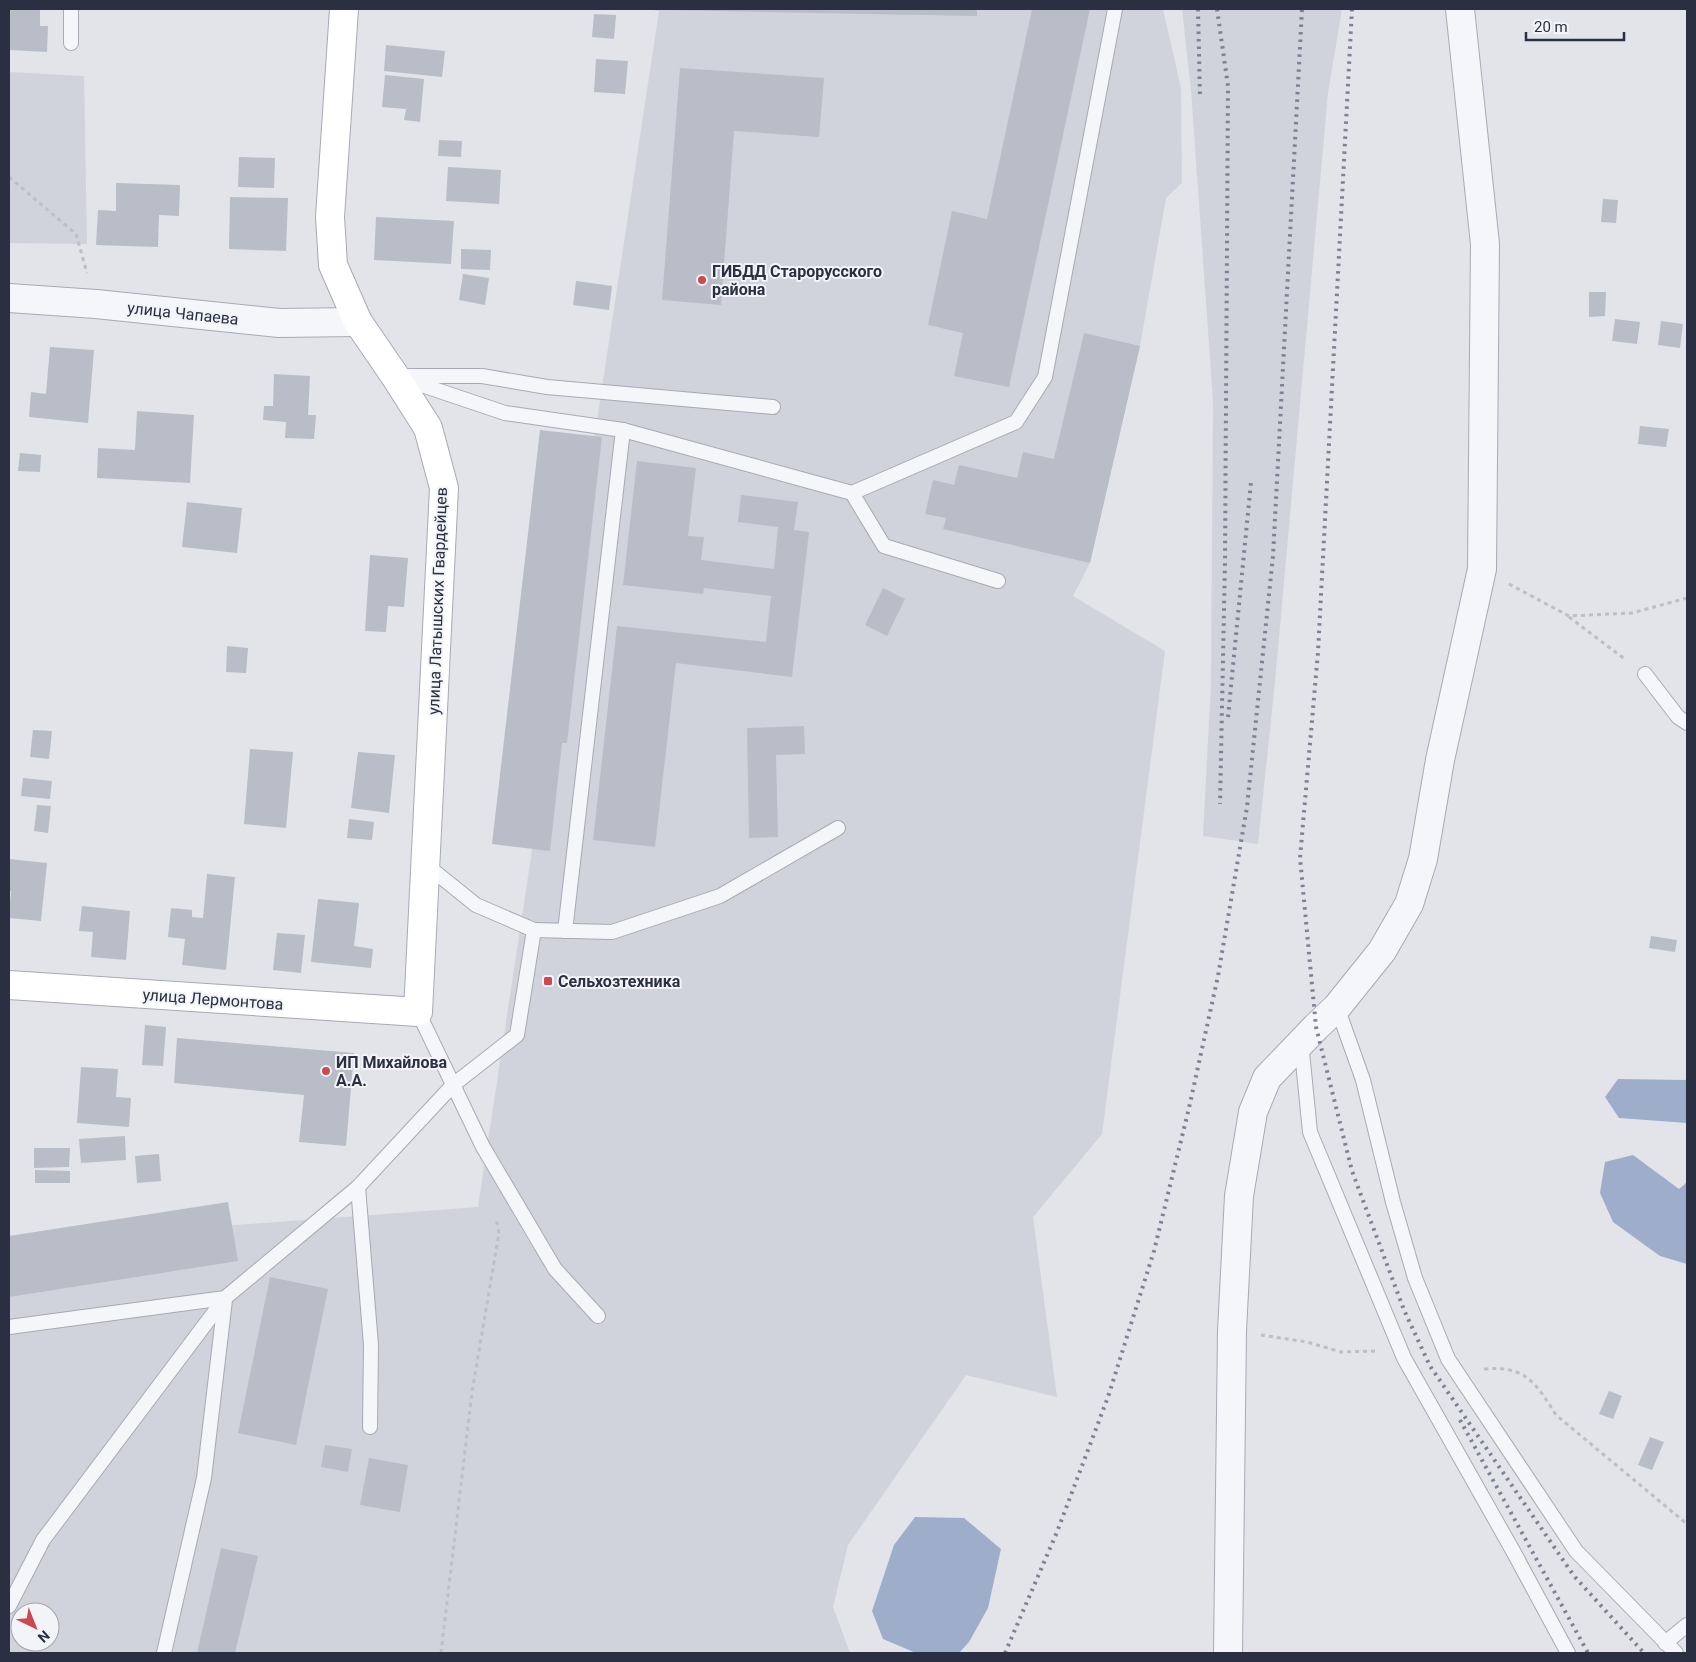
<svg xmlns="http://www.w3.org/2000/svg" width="1696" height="1662" font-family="Roboto,sans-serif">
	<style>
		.built { fill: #d0d3dc; fill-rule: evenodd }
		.water { fill: #9eaeca }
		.building { fill: #b9bdc7 }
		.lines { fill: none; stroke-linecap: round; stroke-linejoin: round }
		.lane-casing { stroke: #a7aab4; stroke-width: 16 }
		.street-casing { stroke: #a7aab4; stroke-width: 30 }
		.secondary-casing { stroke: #a7aab4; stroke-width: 30 }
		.path { stroke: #bcbfc6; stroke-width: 3; stroke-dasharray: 4 4; stroke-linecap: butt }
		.lane { stroke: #f5f6f9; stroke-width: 14 }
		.street { stroke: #f5f6f9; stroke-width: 28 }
		.secondary { stroke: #fff; stroke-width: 28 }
		.rail { stroke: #7c8294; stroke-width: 4; stroke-dasharray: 2.5 5; stroke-linecap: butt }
		.poi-dot { fill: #cd494d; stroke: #f2f4f8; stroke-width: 2 }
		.labels { text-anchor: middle; stroke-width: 4; stroke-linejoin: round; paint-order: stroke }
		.poi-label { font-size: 16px; font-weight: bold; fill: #2a3042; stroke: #f2f4f8; text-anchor: start }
		.street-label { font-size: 16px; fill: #2a3042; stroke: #f2f4f8 }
	</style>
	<rect width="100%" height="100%" fill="#e2e4ea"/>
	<!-- built -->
	<g class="built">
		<path d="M644,9H1163L1181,88L1182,183L1166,198L1140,346L1090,563L1073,596L1165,651L1102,1134L1033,1217L1057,1397L966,1375L848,1545L833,1607L850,1653H9V1242L478,1207L659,11ZM20,1612H50V1642H20Z"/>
		<polygon points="1182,9 1342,9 1328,93 1275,682 1258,844 1203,836 1211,685 1213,401 1191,90"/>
		<polygon points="9,72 84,76 87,244 9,243"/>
	</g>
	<!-- water -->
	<g class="water">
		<polygon points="1618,1079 1687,1080 1687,1123 1619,1118 1605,1097"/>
		<polygon points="1633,1155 1679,1189 1687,1182 1687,1264 1660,1256 1613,1222 1600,1193 1605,1162"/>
		<polygon points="915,1517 964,1518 1001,1549 988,1608 969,1642 959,1653 916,1653 883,1639 872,1611 894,1545"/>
	</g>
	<!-- building -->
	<g class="building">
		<polygon points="9,9 40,9 40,26 48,26 47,52 9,50"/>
		<polygon points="664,9 977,9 977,16 664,10"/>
		<polygon points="1032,9 1090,9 1009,387 954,376 963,333 928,325 952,211 987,219"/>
		<polygon points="594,14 616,15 614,39 592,37"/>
		<polygon points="386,45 445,51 442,77 384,71"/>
		<polygon points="596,59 628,61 625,94 594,92"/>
		<polygon points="680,68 824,78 819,137 734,131 721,305 662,300"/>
		<polygon points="385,75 424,79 420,122 404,120 406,109 382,107"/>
		<polygon points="439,140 462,141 461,157 438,156"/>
		<polygon points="239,157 275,158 274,188 238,187"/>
		<polygon points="448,167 501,170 499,204 446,201"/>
		<polygon points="116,183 180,185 179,216 159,215 158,247 96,245 98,210 116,211"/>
		<polygon points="230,197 288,198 286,251 229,249"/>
		<polygon points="1603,199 1618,200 1616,223 1601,222"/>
		<polygon points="376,217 454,221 451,264 374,260"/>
		<polygon points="461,249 491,250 490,270 461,269"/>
		<polygon points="463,274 489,278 485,305 459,300"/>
		<polygon points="576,281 612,286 609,310 573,305"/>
		<polygon points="1589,292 1606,292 1605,316 1589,317"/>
		<polygon points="1615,319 1640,322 1637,344 1612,341"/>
		<polygon points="1661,321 1683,324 1680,348 1658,345"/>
		<polygon points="1084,333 1140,346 1090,563 943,529 946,518 925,514 933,480 954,485 959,465 1017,478 1023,452 1054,459"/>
		<polygon points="50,347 94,350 88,423 29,417 31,392 46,394"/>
		<polygon points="274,374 310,376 308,415 316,415 314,439 285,438 286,422 263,420 264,406 273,406"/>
		<polygon points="137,411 194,415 190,483 97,478 98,448 135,450"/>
		<polygon points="1640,426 1669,429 1666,447 1638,444"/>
		<polygon points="540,430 602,437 567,743 562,743 550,851 492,844"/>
		<polygon points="20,453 41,455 40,472 18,471"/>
		<polygon points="637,461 696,468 688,536 704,537 701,560 774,569 778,527 738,522 741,495 798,502 794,530 809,532 792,677 676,663 655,847 593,840 617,626 766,642 771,596 704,588 703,594 623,585"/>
		<polygon points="187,502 242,508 237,553 182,547"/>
		<polygon points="370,555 408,558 404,607 388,606 386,632 365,631"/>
		<polygon points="883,588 905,599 887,636 865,625"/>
		<polygon points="227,646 248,648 246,673 226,672"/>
		<polygon points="804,726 805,754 776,755 778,837 749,838 747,728"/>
		<polygon points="33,730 52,731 49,759 30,757"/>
		<polygon points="250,749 293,752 286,828 244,824"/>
		<polygon points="358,752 395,755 389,813 351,808"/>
		<polygon points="23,778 52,781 50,799 21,796"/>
		<polygon points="37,805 51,806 48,833 34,831"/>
		<polygon points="349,819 374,822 372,840 347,838"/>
		<polygon points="9,859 47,863 41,921 9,918 11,891 9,891"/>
		<polygon points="207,874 235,877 226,970 182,965 185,939 168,937 171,908 192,910 192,917 203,918"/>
		<polygon points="318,899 359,903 354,946 373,949 371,968 311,962"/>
		<polygon points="82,906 130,911 126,960 91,957 93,932 79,931"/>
		<polygon points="277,933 305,935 301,973 273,970"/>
		<polygon points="1651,936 1677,940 1675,952 1649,948"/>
		<polygon points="145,1025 166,1027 163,1066 142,1065"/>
		<polygon points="177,1038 354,1053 346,1146 299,1142 304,1095 174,1083"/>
		<polygon points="81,1067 118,1069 116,1097 131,1098 129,1127 77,1123"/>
		<polygon points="125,1136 126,1160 81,1163 79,1139"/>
		<polygon points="34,1148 70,1148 69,1167 34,1168"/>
		<polygon points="159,1154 161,1181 137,1183 135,1156"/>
		<polygon points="35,1170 70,1171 70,1183 35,1183"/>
		<polygon points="228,1202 238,1261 9,1297 9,1236"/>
		<polygon points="270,1277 328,1289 296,1445 238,1433"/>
		<polygon points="1609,1391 1622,1396 1613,1419 1599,1414"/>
		<polygon points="1650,1437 1664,1442 1652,1470 1638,1465"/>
		<polygon points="325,1445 352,1449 348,1472 321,1467"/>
		<polygon points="369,1458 408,1465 400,1512 360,1505"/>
		<polygon points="221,1548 258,1556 235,1653 197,1653"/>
	</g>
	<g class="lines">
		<defs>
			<g id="lane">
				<polyline points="71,43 71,9"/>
				<polyline points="406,376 482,376 547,387 773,407"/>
				<polyline points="398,377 505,413 623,430 852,493 1016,422 1045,377 1115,9"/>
				<polyline points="852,493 884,546 998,581"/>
				<polyline points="1645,674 1678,717 1687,723"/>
				<polyline points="534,930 612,932 720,896 838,828"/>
				<polyline points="565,931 623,430"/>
				<polyline points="1337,1007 1363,1080 1393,1202 1415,1278 1448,1359 1576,1551 1676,1653"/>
				<polyline points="418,1012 483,1147 555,1269 598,1316"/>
				<polyline points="1301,1042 1310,1132 1404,1358 1513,1551 1568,1653"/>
				<polyline points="358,1187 371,1345 370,1427"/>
				<polyline points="9,1327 225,1298"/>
				<polyline points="9,1606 43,1540 225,1298 358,1187 453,1085 517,1035 534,930 476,905 425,864"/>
				<polyline points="1665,1643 1687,1625"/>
				<polyline points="164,1653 204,1478 225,1300"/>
			</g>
			<g id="street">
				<polyline points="9,298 96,304 279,323 358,322"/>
				<polyline points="1228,1653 1232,1331 1239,1196 1253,1112 1267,1078 1316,1027 1337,1007 1382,951 1409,904 1423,859 1440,760 1482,569 1485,244 1460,9"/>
			</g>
			<polyline id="secondary" points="9,985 418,1012 444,488 428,428 395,376 358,322 333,265 330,217 344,9"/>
		</defs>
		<!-- lane casing -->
		<use href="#lane" class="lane-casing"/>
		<!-- street casing -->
		<use href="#street" class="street-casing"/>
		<!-- secondary casing -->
		<use href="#secondary" class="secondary-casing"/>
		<!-- path -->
		<g class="path">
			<polyline points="9,177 76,234 87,273"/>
			<polyline points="1509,584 1569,616 1632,613 1687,598"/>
			<polyline points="1569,617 1626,660"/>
			<polyline points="1261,1335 1307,1342 1341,1352 1376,1351"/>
			<path d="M1484,1369C1525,1365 1536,1383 1556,1415L1687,1524"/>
			<polyline points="441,1653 472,1392 499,1233 496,1219"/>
		</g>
		<!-- lane -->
		<use href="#lane" class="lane"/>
		<!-- street -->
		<use href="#street" class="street"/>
		<!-- secondary -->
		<use href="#secondary" class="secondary"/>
		<!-- rail -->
		<g class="rail">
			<polyline points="1198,9 1200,98"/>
			<polyline points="1217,9 1228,86 1225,562 1220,804"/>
			<polyline points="1352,9 1318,652 1300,858 1316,1027 1352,1171 1404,1310 1430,1366 1574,1576 1644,1653"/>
			<polyline points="1228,717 1251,482"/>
			<polyline points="1460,1420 1588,1653"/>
			<polyline points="1005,1653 1057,1532 1108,1397 1154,1251 1189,1108 1218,976 1247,807 1273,556 1302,9"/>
		</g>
	</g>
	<!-- markers -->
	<g class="poi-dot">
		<circle cx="702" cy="280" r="5"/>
		<rect x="543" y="976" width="10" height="10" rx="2.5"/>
		<circle cx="326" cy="1071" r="5"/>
	</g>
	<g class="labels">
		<!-- poi labels -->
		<g class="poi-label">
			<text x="712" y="277">ГИБДД Старорусского<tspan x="712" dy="18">района</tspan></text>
			<text x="558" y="987">Сельхозтехника</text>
			<text x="336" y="1068">ИП Михайлова<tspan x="336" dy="18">А.А.</tspan></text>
		</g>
		<!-- street labels -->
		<g class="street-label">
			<text transform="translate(183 313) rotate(6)" y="6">улица Чапаева</text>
			<text transform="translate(437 601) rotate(-88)" y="6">улица Латышских Гвардейцев</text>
			<text transform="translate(213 999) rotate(4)" y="6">улица Лермонтова</text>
		</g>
	</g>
	<!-- border -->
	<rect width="1696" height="1662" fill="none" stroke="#2a3042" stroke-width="20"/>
	<!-- north arrow -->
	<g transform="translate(35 1627) rotate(137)"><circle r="24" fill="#f2f4f8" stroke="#a2a6af"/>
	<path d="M0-4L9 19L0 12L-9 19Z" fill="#cd494d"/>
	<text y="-8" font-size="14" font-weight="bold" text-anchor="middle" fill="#2a3042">N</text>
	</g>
	<!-- scale -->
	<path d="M1526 32v8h98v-8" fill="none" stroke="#2a3042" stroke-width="2.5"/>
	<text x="1534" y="32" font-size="15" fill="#2a3042" stroke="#f2f4f8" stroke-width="4" paint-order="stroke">20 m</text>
</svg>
